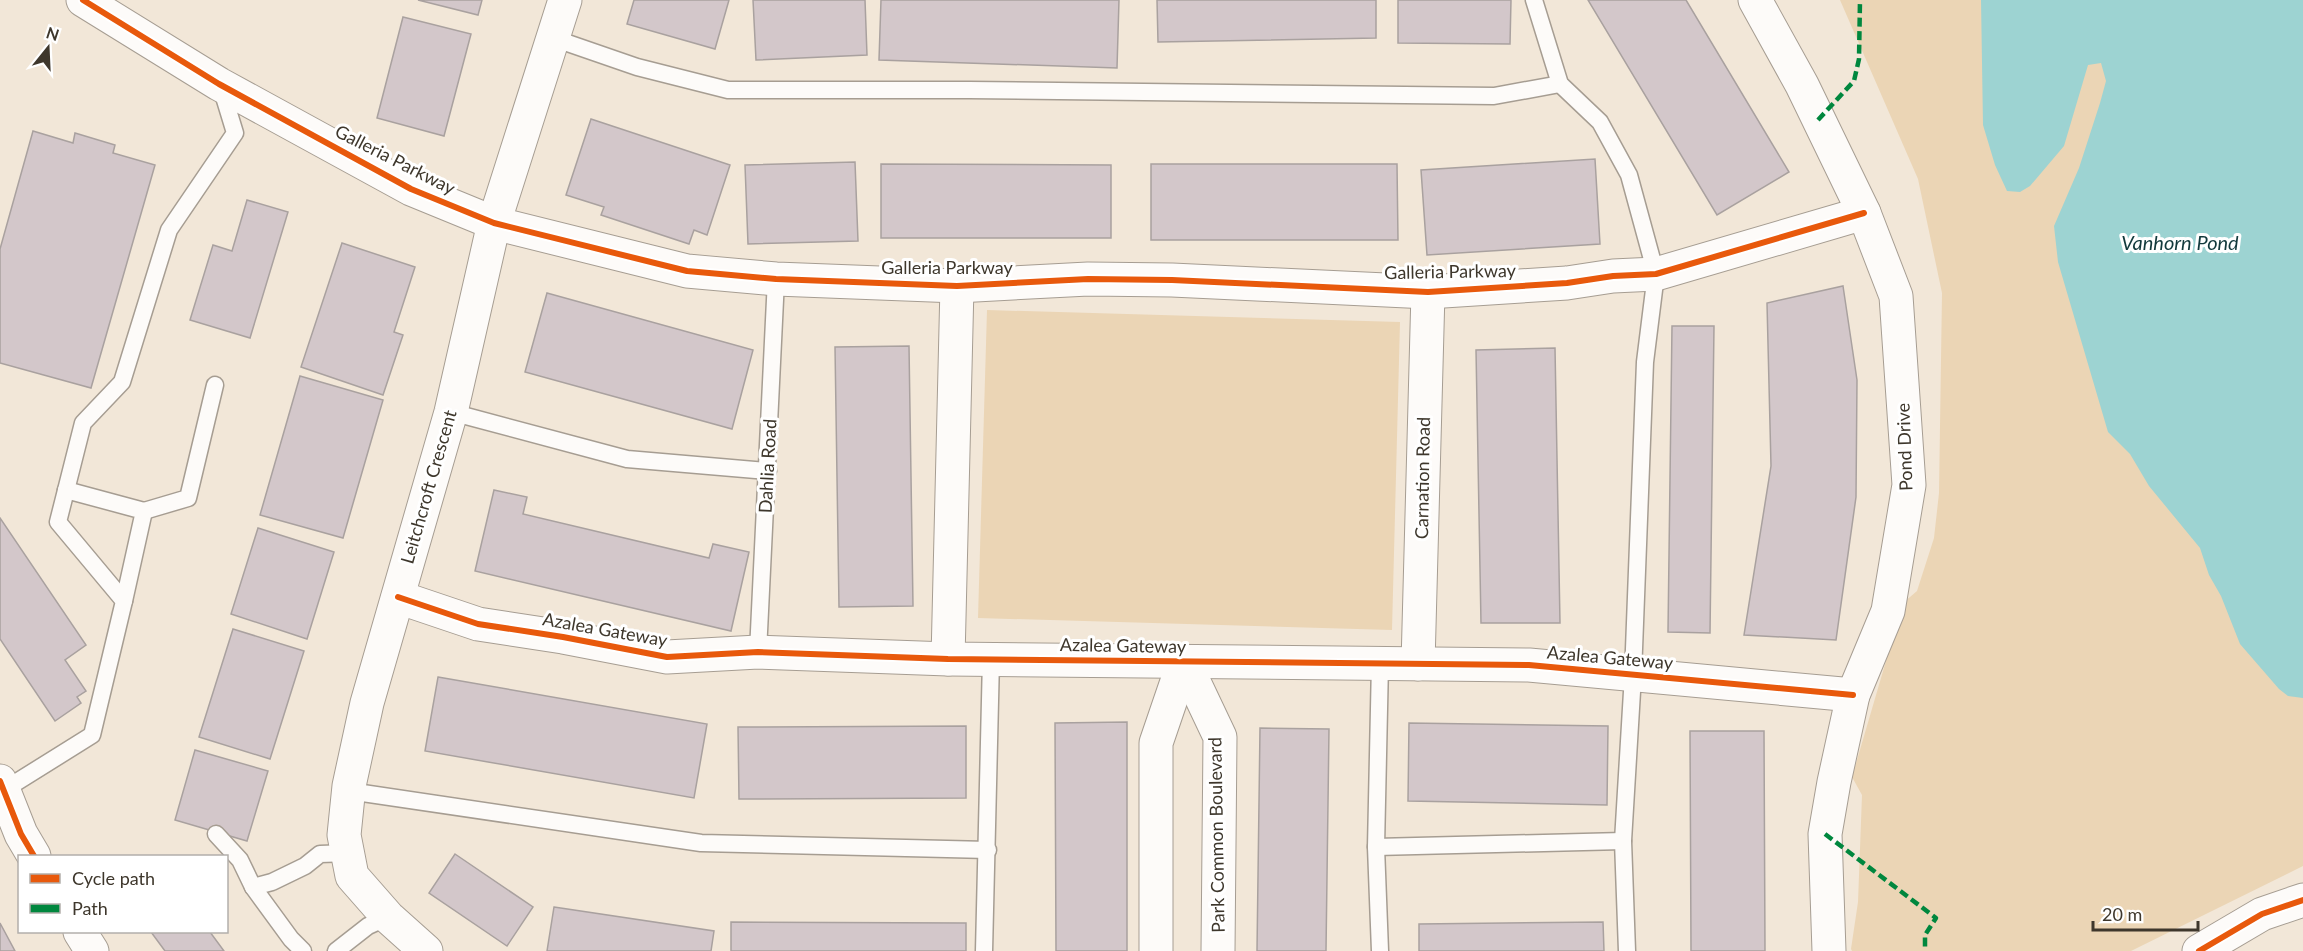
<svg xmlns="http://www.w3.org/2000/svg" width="2303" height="951" font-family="Lato,sans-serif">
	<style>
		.green { fill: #ebd5b5 }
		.water { fill: #9dd3d2 }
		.building { fill: #d3c7ca; stroke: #a9a19f; stroke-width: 1.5 }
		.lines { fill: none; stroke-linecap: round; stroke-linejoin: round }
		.service-casing { stroke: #a69d92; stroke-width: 19 }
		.minor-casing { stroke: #a69d92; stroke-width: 35 }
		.service { stroke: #fdfbf9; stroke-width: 16 }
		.minor { stroke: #fdfbf9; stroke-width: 33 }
		.quiet { stroke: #00873e; stroke-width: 4.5; stroke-dasharray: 9 4.5; stroke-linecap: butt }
		.cycleway-casing { stroke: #fff; stroke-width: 10 }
		.cycleway { stroke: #e8590c; stroke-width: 6 }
		.labels { text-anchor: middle; stroke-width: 6; stroke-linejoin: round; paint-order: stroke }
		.street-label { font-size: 18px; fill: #3e372c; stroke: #fff }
		.water-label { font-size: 20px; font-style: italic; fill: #12393c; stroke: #fff }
	</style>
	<rect width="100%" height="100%" fill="#f2e7d8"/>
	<!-- green -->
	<g class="green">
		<polygon points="1840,0 2303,0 2303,866 2131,951 1852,951 1851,949 1858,902 1862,795 1852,777 1903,603 1917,591 1934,538 1939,493 1942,293 1918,179"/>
		<polygon points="987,310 1400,322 1392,630 978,618"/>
	</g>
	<!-- water -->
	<polygon class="water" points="1981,0 2303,0 2303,698 2288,696 2279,689 2240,644 2221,596 2209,575 2200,548 2149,486 2130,454 2108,432 2058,262 2054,226 2079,168 2100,103 2106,81 2101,63 2088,65 2064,146 2030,186 2020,192 2007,191 1995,165 1983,125"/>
	<!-- building -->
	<g class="building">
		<polygon points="418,0 482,0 478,15"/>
		<polygon points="634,0 729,0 715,49 627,24"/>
		<polygon points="753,0 865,0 867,55 756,60"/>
		<polygon points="881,0 1119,0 1117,68 879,60"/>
		<polygon points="1157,0 1376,0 1376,38 1158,42"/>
		<polygon points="1398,0 1511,0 1510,44 1398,43"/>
		<polygon points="1588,0 1686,0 1789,172 1717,215"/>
		<polygon points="403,17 471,34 444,136 377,118"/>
		<polygon points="591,119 730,165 707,235 694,230 689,244 601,215 604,207 566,195"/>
		<polygon points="33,131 73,143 75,133 115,145 113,153 155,165 91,388 0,363 0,249"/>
		<polygon points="1595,159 1600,244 1427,255 1421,170"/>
		<polygon points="855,162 858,241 748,244 745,165"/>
		<polygon points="881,164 1111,165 1111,238 881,238"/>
		<polygon points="1151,164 1397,164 1398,240 1151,240"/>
		<polygon points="247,200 288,212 250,338 190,320 213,245 232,251"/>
		<polygon points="342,243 415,267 394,332 403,335 383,395 301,367"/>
		<polygon points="1843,286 1857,380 1856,497 1836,640 1744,635 1771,466 1767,303"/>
		<polygon points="547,293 753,350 732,429 525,372"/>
		<polygon points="1672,326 1714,326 1710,633 1668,632"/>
		<polygon points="909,346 913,606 839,607 835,347"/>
		<polygon points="1555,348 1560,623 1481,623 1476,350"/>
		<polygon points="300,376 383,400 343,538 260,515"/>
		<polygon points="494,490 527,497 523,514 709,558 713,544 749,552 731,631 475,571"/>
		<polygon points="0,518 86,645 65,660 86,691 77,697 81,703 55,721 0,639"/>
		<polygon points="258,528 334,552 307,639 231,614"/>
		<polygon points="233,629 304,651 270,759 199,737"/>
		<polygon points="438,677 707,724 694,798 425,751"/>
		<polygon points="1127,722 1127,951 1056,951 1055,723"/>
		<polygon points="1409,723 1608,726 1607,805 1408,801"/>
		<polygon points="966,726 966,798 739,799 738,727"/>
		<polygon points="1260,728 1329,729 1326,951 1257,951"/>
		<polygon points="1690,731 1764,731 1765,951 1691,951"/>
		<polygon points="195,750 268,771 247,841 175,820"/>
		<polygon points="455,854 533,907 507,946 429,893"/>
		<polygon points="554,907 714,931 711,951 547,951"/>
		<polygon points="731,922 966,923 966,951 731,951"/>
		<polygon points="1603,922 1604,951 1419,951 1419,924"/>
		<polygon points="0,923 15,951 0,951"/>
		<polygon points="151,932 210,932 224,951 165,951"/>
	</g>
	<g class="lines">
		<defs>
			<g id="service">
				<polyline points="1534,0 1560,84 1600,122 1629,175 1656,274 1645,362 1633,675 1623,841 1627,951"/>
				<polyline points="553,38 637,67 728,90 969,90 1494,96 1560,84"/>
				<polyline points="451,412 627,459 768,471"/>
				<polyline points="66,490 144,511 124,601"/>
				<polyline points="144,511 188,498 215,385"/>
				<polyline points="758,652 776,279"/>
				<polyline points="4,790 92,735 124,601 58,522 83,423 122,382 169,230 235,133 221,87"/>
				<polyline points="349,791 701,843 988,850"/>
				<polyline points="216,834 240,860 253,887 291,939 303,951"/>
				<polyline points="1376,847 1623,841"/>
				<polyline points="253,887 272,882 305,866 320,854 349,853"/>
				<polyline points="336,951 368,926 388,917"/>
				<polyline points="984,951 991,659"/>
				<polyline points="1380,951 1376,847 1380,663"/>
			</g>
			<g id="minor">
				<polyline points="83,0 219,84 411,189 494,223 687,271 776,279 957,286 1088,279 1172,280 1428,292 1567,283 1613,276 1656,274 1864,213"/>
				<polyline points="1755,0 1802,85 1864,213 1896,296 1909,485 1888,611 1853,695 1834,782 1825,834 1829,951"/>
				<polyline points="398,597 478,624 563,637 667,657 758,652 948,659 1529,665 1853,695"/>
				<polyline points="948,659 957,286"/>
				<polyline points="1184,661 1220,737 1218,951"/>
				<polyline points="1418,664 1428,292"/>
				<polyline points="0,781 21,834 34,856"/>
				<polyline points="80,932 92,951"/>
				<polyline points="426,951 388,917 352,876 344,835 349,786 367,703 451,412 494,223 565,0"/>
				<polyline points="1156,951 1156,743 1184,661"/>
				<polyline points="2199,951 2262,914 2303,900"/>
			</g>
		</defs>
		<!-- service casing -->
		<use href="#service" class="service-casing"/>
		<!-- minor casing -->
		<use href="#minor" class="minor-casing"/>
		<!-- service -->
		<use href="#service" class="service"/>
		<!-- minor -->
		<use href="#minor" class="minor"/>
		<!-- quiet -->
		<g class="quiet">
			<polyline points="1818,120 1854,81 1859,59 1860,0"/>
			<polyline points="1825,834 1936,918 1925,935 1925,951"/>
		</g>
		<defs>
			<g id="cycleway">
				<polyline points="83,0 219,84 411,189 494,223 687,271 776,279 957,286 1088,279 1172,280 1428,292 1567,283 1613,276 1656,274 1864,213"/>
				<polyline points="398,597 478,624 563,637 667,657 758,652 948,659 1529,665 1853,695"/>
				<polyline points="0,781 21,834 34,856"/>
				<polyline points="2199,951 2262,914 2303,900"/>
			</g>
		</defs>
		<!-- cycleway casing -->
		<use href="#cycleway" class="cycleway-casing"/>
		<!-- cycleway -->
		<use href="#cycleway" class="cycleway"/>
	</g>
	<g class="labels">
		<!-- street labels -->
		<g class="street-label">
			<text transform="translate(395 160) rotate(27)" y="6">Galleria Parkway</text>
			<text x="947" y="274">Galleria Parkway</text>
			<text transform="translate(1450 272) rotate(-1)" y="6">Galleria Parkway</text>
			<text transform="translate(1905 447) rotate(-92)" y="6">Pond Drive</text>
			<text transform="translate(768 466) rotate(-87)" y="6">Dahlia Road</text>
			<text transform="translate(1423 478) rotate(-89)" y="6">Carnation Road</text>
			<text transform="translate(429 487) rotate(-74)" y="6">Leitchcroft Crescent</text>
			<text transform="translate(605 630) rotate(10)" y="6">Azalea Gateway</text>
			<text transform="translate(1123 646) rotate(1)" y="6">Azalea Gateway</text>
			<text transform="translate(1610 658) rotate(5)" y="6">Azalea Gateway</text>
			<text transform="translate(1217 835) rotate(-91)" y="6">Park Common Boulevard</text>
		</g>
		<!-- water labels -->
		<g class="water-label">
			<text x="2180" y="250">Vanhorn Pond</text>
		</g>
	</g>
	<!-- legend -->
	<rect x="18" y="855" width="210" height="78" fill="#ffffff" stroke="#b2afab" stroke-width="1.5"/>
	<rect x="30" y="874" width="30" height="9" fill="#e8590c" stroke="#b2afab" stroke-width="1.5"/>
	<text x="72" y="885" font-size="18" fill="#3e372c">Cycle path</text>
	<rect x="30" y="904" width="30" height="9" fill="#00873e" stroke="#b2afab" stroke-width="1.5"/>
	<text x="72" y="915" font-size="18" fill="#3e372c">Path</text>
	<!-- north arrow -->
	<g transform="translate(48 48) rotate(18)" stroke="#ffffff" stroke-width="4.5" paint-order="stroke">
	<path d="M0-4.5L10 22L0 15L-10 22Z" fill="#3e372c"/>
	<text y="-9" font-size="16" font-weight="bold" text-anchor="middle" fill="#3e372c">N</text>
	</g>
	<!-- scale -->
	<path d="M2093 921v9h105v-9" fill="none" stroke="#3e372c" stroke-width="3"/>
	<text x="2102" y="921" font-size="18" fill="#3e372c" stroke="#ffffff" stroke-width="4.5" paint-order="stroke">20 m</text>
</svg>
